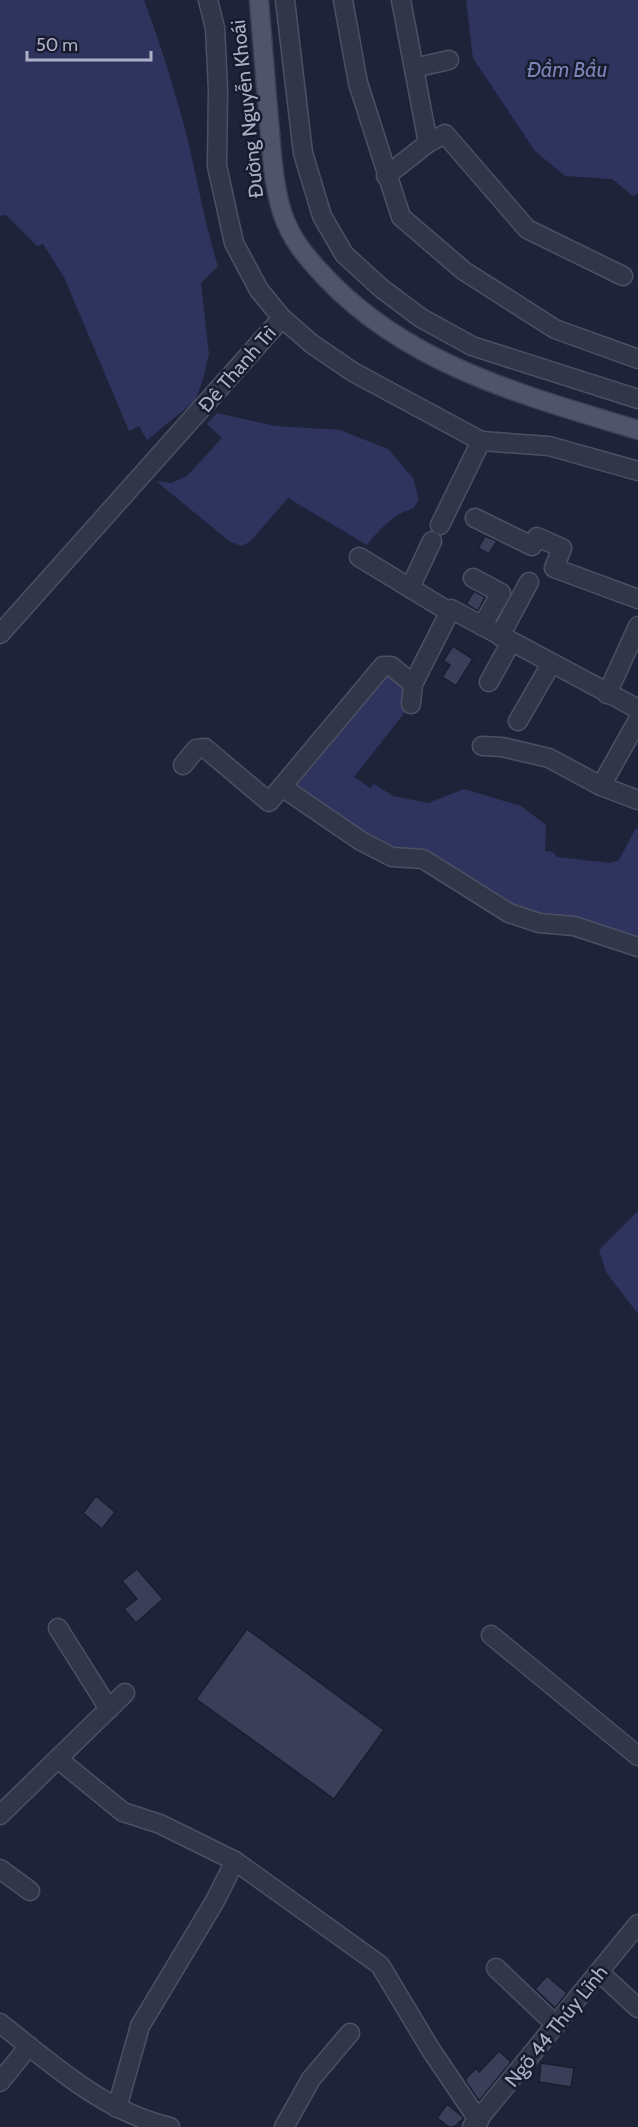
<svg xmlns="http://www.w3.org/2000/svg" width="638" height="2127" font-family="Cabin,sans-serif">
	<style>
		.water { fill: #2e345d }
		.building { fill: #3a3e59; stroke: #1a1d30; stroke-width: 1.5 }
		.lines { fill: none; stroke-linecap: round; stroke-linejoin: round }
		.minor-casing { stroke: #4d5064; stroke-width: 21 }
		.major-casing { stroke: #3c3f53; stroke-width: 21 }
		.minor { stroke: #323649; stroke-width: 18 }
		.major { stroke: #50546a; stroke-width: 18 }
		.labels { text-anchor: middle; stroke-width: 5; stroke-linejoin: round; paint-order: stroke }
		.street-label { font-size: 20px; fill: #acafc6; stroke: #181b2e }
		.water-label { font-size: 21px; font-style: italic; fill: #7a83b5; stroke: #181b2e }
	</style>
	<rect width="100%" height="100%" fill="#1f2339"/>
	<!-- water -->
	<g class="water">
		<path d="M0,0H144C161,46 176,93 188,141C198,183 205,225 218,266L201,283L209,354L203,379L195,401L147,440L139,426L129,431L64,277L43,244L37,246L6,215L0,216Z"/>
		<polygon points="466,0 638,0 638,193 633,196 612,179 565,176 535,151 473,58"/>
		<path d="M217,413L275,426L340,430L388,449L413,478L419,499L414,508C392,515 381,528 367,545L288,498L250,542L241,546L229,541L156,481L171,483L187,476L222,438L207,424Z"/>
		<polygon points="393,675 405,686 405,712 354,777 370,788 374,784 393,796 428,803 464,789 521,806 546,825 545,851 553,852 557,857 610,863 619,860 636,828 638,829 638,944 538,920 426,856 389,854 290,782 380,676"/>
		<polygon points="638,1211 638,1314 606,1272 599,1250"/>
	</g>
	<!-- building -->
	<g class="building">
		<polygon points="485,536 497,541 489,554 478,548"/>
		<polygon points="474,591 485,597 478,611 466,604"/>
		<polygon points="453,646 473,659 456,686 442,677 450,665 443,661"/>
		<polygon points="96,1496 115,1512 102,1529 83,1513"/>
		<polygon points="137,1569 163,1599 136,1623 124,1609 137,1599 122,1581"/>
		<polygon points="247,1629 384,1730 334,1799 196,1699"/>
		<polygon points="547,1976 567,1993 555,2008 535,1989"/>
		<polygon points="499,2051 511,2062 479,2101 465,2080 476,2068 479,2072"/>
		<polygon points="541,2063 574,2068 571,2087 539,2082"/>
		<polygon points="447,2104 464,2118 454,2127 449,2127 437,2118"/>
	</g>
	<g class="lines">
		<defs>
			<g id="minor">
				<polyline points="208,0 215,28 218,90 217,166 234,243 259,290 282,318 312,344 353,372 481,441 549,446 638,471"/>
				<polyline points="285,0 303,153 322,216 344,254 381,288 421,318 472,346 638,399"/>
				<polyline points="343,0 358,83 401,217 464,271 555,329 638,359"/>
				<polyline points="401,0 428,143"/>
				<polyline points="414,68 449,60"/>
				<polyline points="386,176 428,143 445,134 527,229 623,276"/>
				<polyline points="475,518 532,546 537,537 562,548 554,568 638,599"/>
				<polyline points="440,525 481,441"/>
				<polyline points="359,557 448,611"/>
				<polyline points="473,578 501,593 482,626"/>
				<polyline points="410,588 432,541"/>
				<polyline points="0,634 282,318"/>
				<polyline points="500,636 529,582"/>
				<polyline points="489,682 511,642"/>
				<polyline points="607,694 638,626"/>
				<polyline points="411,704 413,684 451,609 638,709"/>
				<polyline points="518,721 551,664"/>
				<polyline points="482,746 502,747 549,758 601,786 638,800"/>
				<polyline points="183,765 196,749 205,748 269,802 383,666 391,666 413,684"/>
				<polyline points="601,786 638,720"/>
				<polyline points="282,787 361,841 392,857 423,859 509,913 539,923 574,926 638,947"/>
				<polyline points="58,1628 109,1709"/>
				<polyline points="491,1635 638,1756"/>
				<polyline points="58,1759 123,1812 160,1824 235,1861 380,1965 431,2050 479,2121"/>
				<polyline points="0,1815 125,1693"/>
				<polyline points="0,1869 30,1891"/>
				<polyline points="496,1968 556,2025"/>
				<polyline points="599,1972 638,2008"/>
				<path d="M0,2023C53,2065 103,2111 170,2127"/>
				<polyline points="0,2082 29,2046"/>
				<polyline points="117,2108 140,2026 215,1901 235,1861"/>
				<polyline points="284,2127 311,2079 350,2033"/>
				<polyline points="472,2127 638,1924"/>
			</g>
			<path id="major" d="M259,0C262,41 266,82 269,122C272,153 273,183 282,212C291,240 307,258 327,279C410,366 526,396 638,430"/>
		</defs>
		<!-- minor casing -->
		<use href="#minor" class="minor-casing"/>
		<!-- major casing -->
		<use href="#major" class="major-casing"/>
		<!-- minor -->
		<use href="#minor" class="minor"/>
		<!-- major -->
		<use href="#major" class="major"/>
	</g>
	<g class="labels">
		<!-- street labels -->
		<g class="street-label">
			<text transform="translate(247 109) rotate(-96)" y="7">Đường Nguyễn Khoái</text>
			<text transform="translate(237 369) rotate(-49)" y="7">Đê Thanh Trì</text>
			<text transform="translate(556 2026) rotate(-51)" y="7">Ngõ 44 Thúy Lĩnh</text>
		</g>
		<!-- water labels -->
		<g class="water-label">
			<text x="567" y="77">Đầm Bầu</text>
		</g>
	</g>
	<!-- scale -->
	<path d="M27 51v9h124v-9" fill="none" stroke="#acafc6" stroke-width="3"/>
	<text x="36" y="51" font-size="18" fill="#acafc6" stroke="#181b2e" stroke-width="4.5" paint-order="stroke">50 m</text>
</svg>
